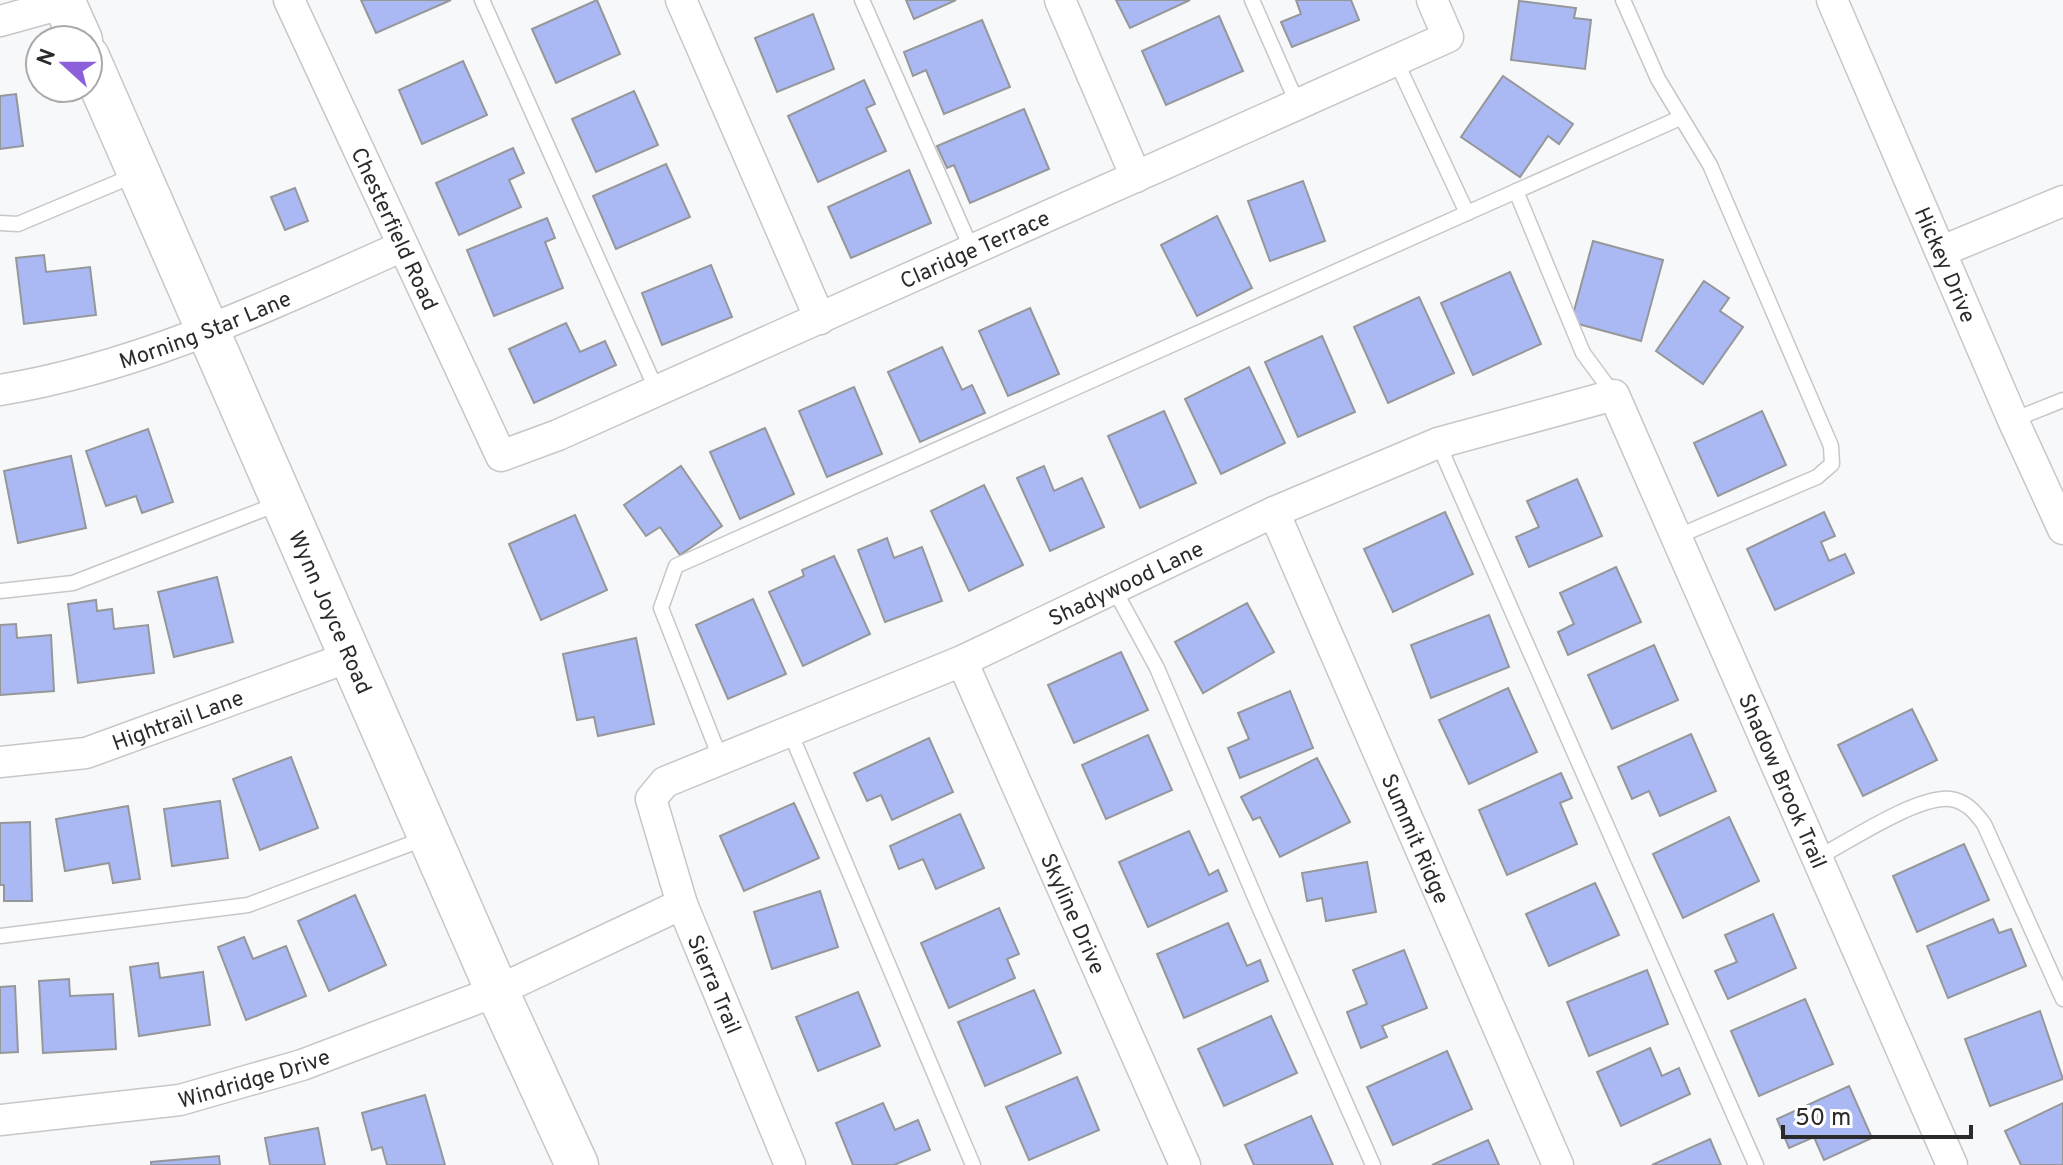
<svg xmlns="http://www.w3.org/2000/svg" width="2063" height="1165" font-family="Overpass,sans-serif">
	<style>
		.building { fill: #aab9f4; stroke: #969799; stroke-width: 2 }
		.lines { fill: none; stroke-linecap: round; stroke-linejoin: round }
		.lane-casing { stroke: #c7c7c9; stroke-width: 17 }
		.street-casing { stroke: #c7c7c9; stroke-width: 33 }
		.secondary-casing { stroke: #c7c7c9; stroke-width: 45 }
		.lane { stroke: #fff; stroke-width: 14 }
		.street { stroke: #fff; stroke-width: 30 }
		.secondary { stroke: #fff; stroke-width: 42 }
		.labels { text-anchor: middle; stroke-width: 7; stroke-linejoin: round; paint-order: stroke }
		.street-label { font-size: 22px; fill: #2b2b2c; stroke: #fff }
	</style>
	<rect width="100%" height="100%" fill="#f7f8fa"/>
	<!-- building -->
	<g class="building">
		<polygon points="361,0 451,0 376,33"/>
		<polygon points="597,0 620,54 556,83 532,29"/>
		<polygon points="906,0 956,0 914,19"/>
		<polygon points="1116,0 1190,0 1130,28"/>
		<polygon points="1296,0 1351,0 1359,20 1292,47 1281,22 1301,14"/>
		<polygon points="1519,1 1576,8 1574,18 1591,20 1585,69 1511,60"/>
		<polygon points="813,14 834,69 777,92 755,38"/>
		<polygon points="1219,16 1243,71 1166,105 1142,51"/>
		<polygon points="982,20 1010,87 944,114 926,70 913,76 904,52"/>
		<polygon points="463,61 487,115 422,144 399,90"/>
		<polygon points="1503,76 1573,124 1559,144 1548,136 1520,177 1461,137"/>
		<polygon points="864,80 875,104 866,108 886,151 818,182 788,116"/>
		<polygon points="634,91 658,145 596,172 572,119"/>
		<polygon points="16,94 23,146 0,149 0,96"/>
		<polygon points="1024,109 1049,169 970,203 954,165 947,168 937,146"/>
		<polygon points="513,148 524,173 509,180 521,207 459,235 436,183"/>
		<polygon points="666,164 690,217 616,249 593,196"/>
		<polygon points="909,170 931,223 851,258 828,207"/>
		<polygon points="1303,181 1325,241 1270,261 1248,201"/>
		<polygon points="295,188 308,221 285,230 271,197"/>
		<polygon points="1217,216 1252,288 1197,316 1161,245"/>
		<polygon points="547,218 555,238 545,242 563,288 494,316 467,250"/>
		<polygon points="1593,241 1663,260 1641,341 1571,322"/>
		<polygon points="44,255 46,272 90,267 96,315 24,324 16,258"/>
		<polygon points="711,265 732,317 662,345 642,293"/>
		<polygon points="1510,272 1541,344 1473,375 1441,303"/>
		<polygon points="1704,281 1729,298 1720,311 1743,327 1703,384 1656,351"/>
		<polygon points="1419,297 1454,373 1388,403 1354,327"/>
		<polygon points="1030,308 1059,374 1008,396 979,331"/>
		<polygon points="566,323 580,352 605,341 616,365 534,403 509,349"/>
		<polygon points="1322,336 1355,412 1298,437 1265,362"/>
		<polygon points="942,347 962,390 972,385 985,413 920,442 888,372"/>
		<polygon points="1249,367 1285,443 1221,474 1185,399"/>
		<polygon points="854,387 882,454 827,477 799,411"/>
		<polygon points="1164,411 1196,483 1140,508 1108,436"/>
		<polygon points="1762,411 1786,465 1718,496 1694,443"/>
		<polygon points="765,428 794,494 740,519 710,452"/>
		<polygon points="148,429 173,502 142,513 136,496 106,506 86,451"/>
		<polygon points="71,456 86,528 18,543 4,471"/>
		<polygon points="681,466 722,526 680,555 660,527 646,536 624,505"/>
		<polygon points="1044,466 1054,491 1082,478 1104,527 1050,551 1017,478"/>
		<polygon points="1577,479 1602,536 1529,567 1516,537 1539,527 1527,501"/>
		<polygon points="984,485 1023,565 969,591 931,511"/>
		<polygon points="1445,512 1473,574 1393,612 1364,549"/>
		<polygon points="1824,512 1835,536 1821,542 1829,561 1845,554 1854,573 1775,610 1747,549"/>
		<polygon points="575,515 607,590 541,620 509,544"/>
		<polygon points="887,538 894,558 922,547 942,601 885,622 858,550"/>
		<polygon points="834,556 870,634 803,666 769,592 804,576 802,570"/>
		<polygon points="1616,567 1641,622 1568,655 1558,632 1574,624 1560,593"/>
		<polygon points="217,577 233,642 174,657 158,592"/>
		<polygon points="753,599 786,674 728,699 696,625"/>
		<polygon points="96,600 97,611 112,609 114,629 148,625 154,673 78,683 68,604"/>
		<polygon points="1247,603 1274,652 1203,693 1175,642"/>
		<polygon points="1489,615 1509,667 1431,698 1411,645"/>
		<polygon points="16,624 17,638 51,635 54,691 0,695 0,625"/>
		<polygon points="636,638 654,724 598,736 594,717 577,720 563,654"/>
		<polygon points="1654,645 1678,700 1612,729 1588,675"/>
		<polygon points="1121,652 1148,710 1074,743 1048,685"/>
		<polygon points="1508,688 1537,752 1469,784 1439,720"/>
		<polygon points="1290,691 1313,748 1240,778 1228,748 1249,739 1238,713"/>
		<polygon points="1912,709 1937,760 1863,796 1838,745"/>
		<polygon points="1691,734 1716,791 1660,816 1649,791 1632,799 1618,767"/>
		<polygon points="1148,735 1172,790 1106,819 1082,765"/>
		<polygon points="929,738 953,792 892,820 881,795 867,801 854,773"/>
		<polygon points="291,757 318,828 260,850 233,779"/>
		<polygon points="1317,758 1350,822 1280,857 1260,817 1253,820 1241,797"/>
		<polygon points="1561,773 1572,798 1560,803 1577,844 1507,875 1479,810"/>
		<polygon points="220,801 228,858 172,866 164,809"/>
		<polygon points="794,803 819,858 744,891 720,836"/>
		<polygon points="128,806 140,879 113,883 109,863 65,871 56,819"/>
		<polygon points="960,814 984,868 936,889 923,859 899,869 890,846"/>
		<polygon points="1729,817 1759,881 1683,918 1653,854"/>
		<polygon points="30,822 32,901 4,901 4,885 0,885 0,823"/>
		<polygon points="1189,831 1209,875 1218,870 1227,891 1148,927 1119,862"/>
		<polygon points="1964,844 1989,900 1917,932 1893,876"/>
		<polygon points="1367,862 1376,912 1326,921 1322,898 1307,901 1302,873"/>
		<polygon points="1595,883 1619,935 1549,966 1526,914"/>
		<polygon points="820,891 838,947 772,969 754,912"/>
		<polygon points="355,895 386,965 329,991 298,921"/>
		<polygon points="999,908 1019,954 1007,959 1015,978 949,1008 921,943"/>
		<polygon points="1773,914 1796,968 1728,999 1715,971 1737,962 1725,935"/>
		<polygon points="1993,919 1999,933 2011,929 2026,966 1948,998 1927,946"/>
		<polygon points="1228,923 1247,966 1260,960 1268,981 1184,1018 1157,954"/>
		<polygon points="244,937 253,959 286,946 306,996 246,1020 218,947"/>
		<polygon points="1404,950 1427,1008 1382,1026 1387,1037 1361,1048 1347,1012 1367,1004 1353,970"/>
		<polygon points="158,963 160,978 203,972 210,1025 139,1036 130,967"/>
		<polygon points="1647,970 1668,1024 1589,1056 1567,1002"/>
		<polygon points="69,979 70,996 113,994 116,1049 43,1053 39,981"/>
		<polygon points="15,986 18,1052 0,1053 0,987"/>
		<polygon points="1034,990 1061,1053 985,1086 958,1022"/>
		<polygon points="858,992 880,1046 818,1071 796,1017"/>
		<polygon points="1805,999 1833,1064 1759,1096 1731,1031"/>
		<polygon points="2040,1011 2063,1079 1990,1106 1965,1039"/>
		<polygon points="1271,1016 1297,1073 1224,1106 1198,1049"/>
		<polygon points="1650,1048 1662,1076 1679,1068 1690,1094 1621,1126 1597,1072"/>
		<polygon points="1447,1051 1472,1109 1393,1145 1367,1087"/>
		<polygon points="1077,1077 1099,1130 1029,1160 1006,1107"/>
		<polygon points="1849,1086 1872,1138 1824,1160 1814,1137 1789,1148 1777,1119"/>
		<polygon points="425,1095 445,1165 387,1165 382,1147 372,1150 362,1113"/>
		<polygon points="883,1103 895,1130 918,1120 930,1150 894,1165 853,1165 836,1123"/>
		<polygon points="2063,1103 2063,1165 2021,1165 2005,1131"/>
		<polygon points="1311,1116 1333,1165 1254,1165 1245,1145"/>
		<polygon points="318,1128 325,1165 270,1165 265,1138"/>
		<polygon points="1710,1139 1721,1165 1652,1165"/>
		<polygon points="1488,1140 1499,1165 1432,1165"/>
		<polygon points="219,1156 220,1165 151,1165 151,1162"/>
	</g>
	<g class="lines">
		<defs>
			<g id="lane">
				<polyline points="482,0 657,391"/>
				<polyline points="862,0 972,250"/>
				<polyline points="1252,0 1298,105"/>
				<polyline points="1623,0 1658,79 1710,165 1831,446 1832,464 1817,477 1676,537"/>
				<polyline points="1396,61 1467,213"/>
				<polyline points="1516,191 1583,353 1614,395"/>
				<polyline points="0,223 18,224 135,175"/>
				<polyline points="2013,420 2063,400"/>
				<polyline points="1438,443 1756,1165"/>
				<polyline points="1114,589 1157,668 1260,909 1373,1165"/>
				<polyline points="0,591 73,583 280,503"/>
				<polyline points="790,732 973,1165"/>
				<polyline points="721,760 661,608 676,566 1680,118"/>
				<path d="M1817,858C1848,842 1916,796 1950,799C1966,801 1975,812 1984,824L2063,999"/>
				<polyline points="0,936 248,905 426,838"/>
			</g>
			<g id="street">
				<path id="s1" d="M289,0L501,456L558,435L1448,37L1432,0"/>
				<polyline points="681,0 820,319"/>
				<polyline points="1060,0 1136,177"/>
				<path id="s2" d="M1832,0L2013,420L2063,529"/>
				<polyline points="0,21 65,3"/>
				<polyline points="1942,251 2063,201"/>
				<path id="s3" d="M0,390C142,367 272,304 403,246"/>
				<path id="s4" d="M1274,512L1558,1165"/>
				<path id="s5" d="M962,661L1185,1165"/>
				<path id="s6" d="M0,762L86,753L352,656"/>
				<path id="s7" d="M0,1120L180,1100L302,1065L497,991L682,904"/>
				<path id="s8" d="M790,1165L682,904L651,799L665,782L962,661L1274,512L1438,443L1614,395L1952,1165"/>
			</g>
			<g id="secondary">
				<polyline points="63,0 81,40"/>
				<path id="s9" d="M88,57L497,991L577,1165"/>
			</g>
		</defs>
		<!-- lane casing -->
		<use href="#lane" class="lane-casing"/>
		<!-- street casing -->
		<use href="#street" class="street-casing"/>
		<!-- secondary casing -->
		<use href="#secondary" class="secondary-casing"/>
		<!-- lane -->
		<use href="#lane" class="lane"/>
		<!-- street -->
		<use href="#street" class="street"/>
		<!-- secondary -->
		<use href="#secondary" class="secondary"/>
	</g>
	<g class="labels">
		<!-- street labels -->
		<g class="street-label">
			<text dy="8" stroke="none"><textPath href="#s1" startOffset="252">Chesterfield Road</textPath></text>
			<text dy="8" stroke="none"><textPath href="#s1" startOffset="1020">Claridge Terrace</textPath></text>
			<text dy="8" stroke="none"><textPath href="#s2" startOffset="288">Hickey Drive</textPath></text>
			<text dy="8" stroke="none"><textPath href="#s3" startOffset="214">Morning Star Lane</textPath></text>
			<text dy="8" stroke="none"><textPath href="#s8" startOffset="916">Shadywood Lane</textPath></text>
			<text dy="8" stroke="none"><textPath href="#s9" startOffset="606">Wynn Joyce Road</textPath></text>
			<text dy="8" stroke="none"><textPath href="#s6" startOffset="184">Hightrail Lane</textPath></text>
			<text dy="8" stroke="none"><textPath href="#s8" startOffset="1862">Shadow Brook Trail</textPath></text>
			<text dy="8" stroke="none"><textPath href="#s4" startOffset="356">Summit Ridge</textPath></text>
			<text dy="8" stroke="none"><textPath href="#s5" startOffset="276">Skyline Drive</textPath></text>
			<text transform="translate(715 984) rotate(67)" y="8">Sierra Trail</text>
			<text dy="8" stroke="none"><textPath href="#s7" startOffset="258">Windridge Drive</textPath></text>
		</g>
	</g>
	<!-- north arrow -->
	<g transform="translate(64 64) rotate(291)"><circle r="38" fill="#ffffff" stroke="#aaaaab" stroke-width="2"/>
	<path d="M0-6L14 30L0 20L-14 30Z" fill="#8c60da"/>
	<text y="-12" font-size="22" font-weight="bold" text-anchor="middle" fill="#2b2b2c">N</text>
	</g>
	<!-- scale -->
	<path d="M1783 1125v12h188v-12" fill="none" stroke="#2b2b2c" stroke-width="4"/>
	<text x="1795" y="1125" font-size="24" fill="#2b2b2c" stroke="#ffffff" stroke-width="6" paint-order="stroke">50 m</text>
</svg>
